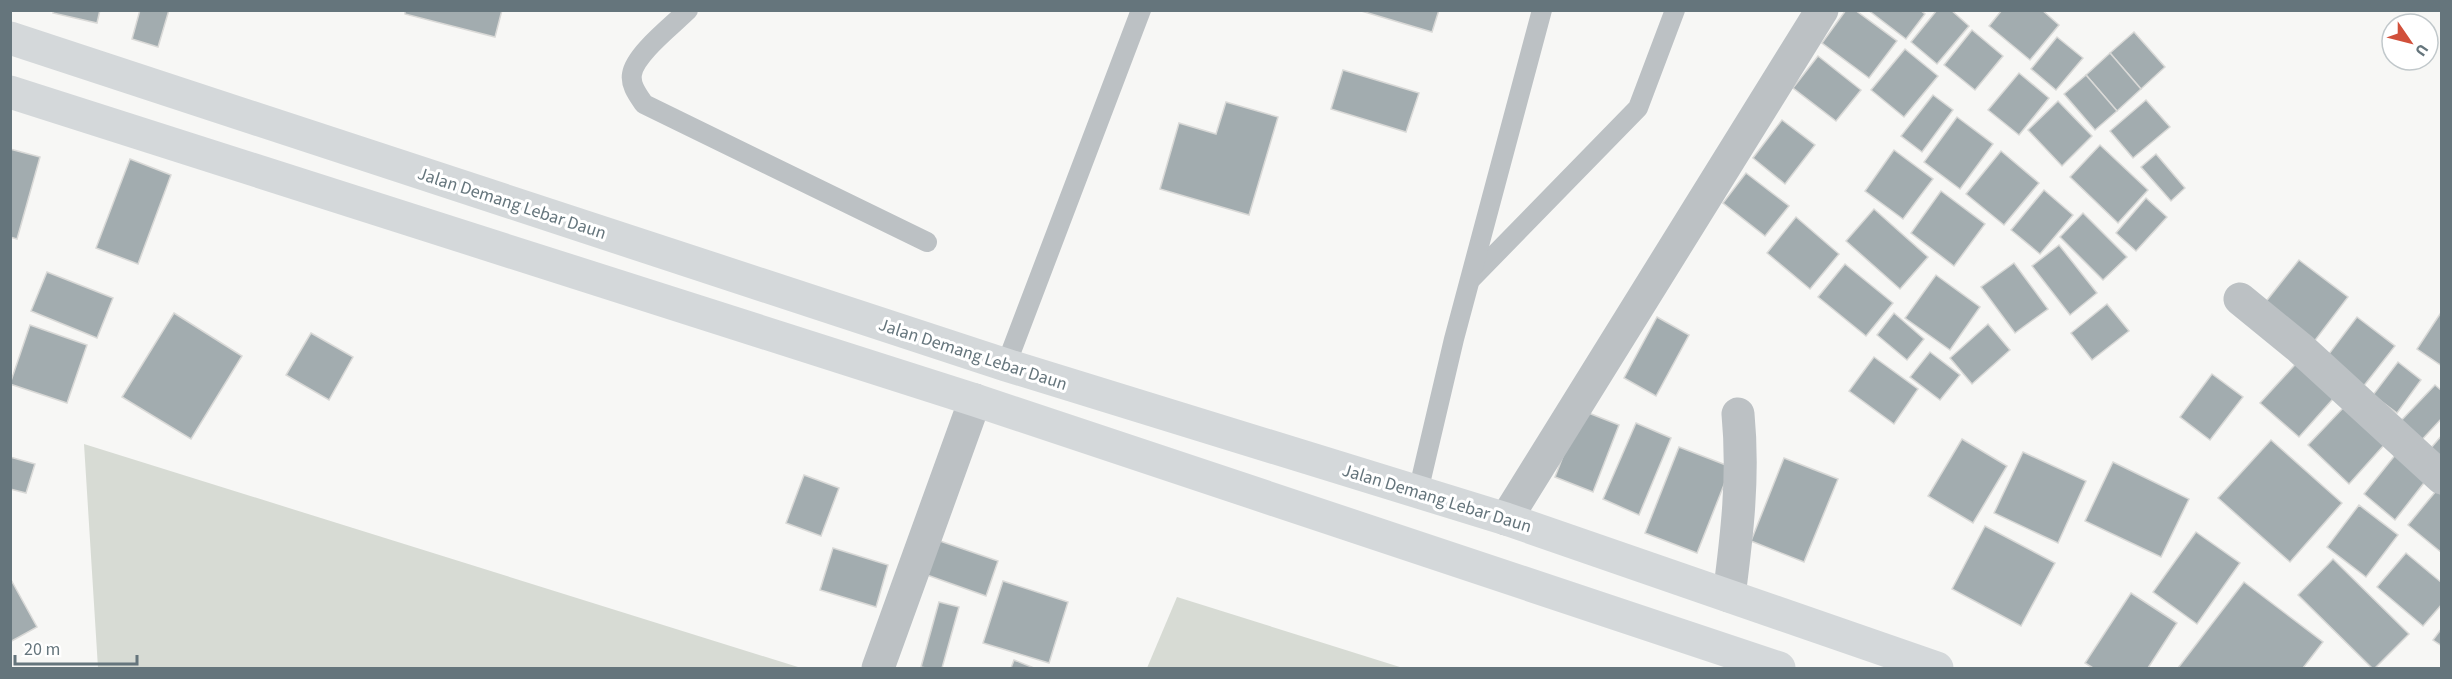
<svg xmlns="http://www.w3.org/2000/svg" width="2452" height="679" font-family="'Source Sans 3',sans-serif">
	<style>
		.green { fill: #d7dbd4 }
		.building { fill: #a2acaf; stroke: #d9d9d7; stroke-width: 1.5 }
		.lines { fill: none; stroke-linecap: round; stroke-linejoin: round }
		.lane { stroke: #bcc1c4; stroke-width: 20 }
		.street { stroke: #bcc1c4; stroke-width: 33 }
		.highway { stroke: #d4d8da; stroke-width: 33 }
		.labels { text-anchor: middle; stroke-width: 6; stroke-linejoin: round; paint-order: stroke }
		.street-label { font-size: 18px; fill: #65757c; stroke: #fff }
	</style>
	<rect width="100%" height="100%" fill="#f7f7f5"/>
	<!-- green -->
	<g class="green">
		<polygon points="84,444 798,667 802,668 98,668"/>
		<polygon points="1177,597 1403,668 1147,668"/>
	</g>
	<!-- building -->
	<g class="building">
		<polygon points="54,10 100,10 97,23 53,13"/>
		<polygon points="140,10 169,10 158,47 132,39"/>
		<polygon points="405,10 502,10 495,37 405,14"/>
		<polygon points="1358,10 1439,10 1432,32"/>
		<polygon points="1846,10 1855,10 1897,41 1869,78 1822,43"/>
		<polygon points="1868,10 1920,10 1925,14 1906,39"/>
		<polygon points="1937,10 1951,10 1969,26 1937,64 1911,42"/>
		<polygon points="2002,10 2042,10 2059,25 2030,60 1989,26"/>
		<polygon points="1972,30 2003,56 1975,90 1944,65"/>
		<polygon points="2134,32 2165,67 2141,89 2110,53"/>
		<polygon points="2057,37 2083,58 2056,90 2031,69"/>
		<polygon points="1905,49 1938,76 1904,117 1871,90"/>
		<polygon points="2110,53 2141,89 2117,111 2086,75"/>
		<polygon points="1818,56 1861,90 1836,121 1793,88"/>
		<polygon points="1343,70 1419,93 1406,132 1331,109"/>
		<polygon points="2019,73 2049,98 2019,135 1988,110"/>
		<polygon points="2086,75 2117,111 2095,130 2064,94"/>
		<polygon points="1933,95 1953,110 1922,152 1901,136"/>
		<polygon points="2146,100 2170,127 2133,158 2110,131"/>
		<polygon points="2058,101 2092,136 2062,166 2028,130"/>
		<polygon points="1226,102 1278,117 1249,215 1160,189 1179,123 1216,134"/>
		<polygon points="1957,117 1993,144 1960,189 1924,162"/>
		<polygon points="1782,120 1815,145 1785,184 1753,158"/>
		<polygon points="2100,145 2148,190 2118,223 2070,177"/>
		<polygon points="10,149 40,157 17,239 10,237"/>
		<polygon points="1894,150 1933,179 1903,219 1865,191"/>
		<polygon points="2001,151 2039,183 2004,225 1966,194"/>
		<polygon points="2156,154 2185,188 2171,201 2141,167"/>
		<polygon points="130,159 171,175 138,264 96,248"/>
		<polygon points="1746,173 1789,206 1765,236 1723,203"/>
		<polygon points="2044,190 2073,215 2040,254 2011,230"/>
		<polygon points="1941,191 1985,224 1954,266 1911,233"/>
		<polygon points="2146,198 2167,217 2136,251 2116,233"/>
		<polygon points="1874,209 1928,257 1900,289 1846,241"/>
		<polygon points="2083,213 2127,257 2103,280 2060,237"/>
		<polygon points="1796,217 1839,254 1810,289 1767,253"/>
		<polygon points="2059,245 2097,293 2070,315 2032,266"/>
		<polygon points="2299,260 2348,297 2313,343 2264,304"/>
		<polygon points="2014,263 2048,309 2015,333 1981,287"/>
		<polygon points="1845,264 1893,303 1866,336 1818,297"/>
		<polygon points="47,272 113,298 97,338 31,311"/>
		<polygon points="1936,275 1980,307 1950,350 1905,318"/>
		<polygon points="2107,304 2129,331 2092,360 2071,333"/>
		<polygon points="2442,311 2442,366 2417,349"/>
		<polygon points="174,313 242,356 191,439 122,397"/>
		<polygon points="1894,313 1924,339 1907,360 1877,335"/>
		<polygon points="1657,317 1689,335 1656,396 1624,378"/>
		<polygon points="2357,317 2395,346 2359,392 2322,363"/>
		<polygon points="1988,324 2010,350 1972,384 1950,358"/>
		<polygon points="30,325 87,345 67,403 10,384"/>
		<polygon points="311,333 353,357 329,400 286,375"/>
		<polygon points="1930,352 1960,375 1940,400 1910,377"/>
		<polygon points="1874,357 1918,389 1894,424 1849,391"/>
		<polygon points="2302,357 2340,391 2299,437 2260,403"/>
		<polygon points="2398,362 2421,380 2397,413 2373,395"/>
		<polygon points="2212,374 2243,397 2210,440 2180,417"/>
		<polygon points="2435,385 2442,391 2442,418 2417,445 2396,426"/>
		<polygon points="2344,407 2384,445 2349,484 2308,445"/>
		<polygon points="1581,410 1619,425 1593,492 1555,477"/>
		<polygon points="1636,423 1671,438 1639,515 1603,499"/>
		<polygon points="2442,435 2442,469 2425,455"/>
		<polygon points="1962,439 2007,466 1973,523 1928,496"/>
		<polygon points="2271,440 2342,503 2290,562 2218,498"/>
		<polygon points="1679,447 1731,467 1697,553 1645,533"/>
		<polygon points="2023,452 2086,481 2058,543 1994,513"/>
		<polygon points="2396,454 2427,479 2395,520 2364,494"/>
		<polygon points="10,457 35,464 26,493 10,489"/>
		<polygon points="1784,458 1838,479 1804,562 1751,541"/>
		<polygon points="2113,462 2189,499 2161,557 2085,521"/>
		<polygon points="804,475 839,488 821,536 786,523"/>
		<polygon points="2436,491 2442,495 2442,553 2408,525"/>
		<polygon points="2359,505 2398,535 2366,577 2327,547"/>
		<polygon points="1985,526 2055,563 2021,626 1952,589"/>
		<polygon points="2196,532 2240,563 2197,624 2153,592"/>
		<polygon points="940,541 998,561 986,596 927,575"/>
		<polygon points="833,548 888,565 876,607 820,590"/>
		<polygon points="2406,553 2442,583 2442,604 2423,626 2377,587"/>
		<polygon points="2333,559 2409,634 2375,668 2372,668 2298,595"/>
		<polygon points="10,578 37,627 10,642"/>
		<polygon points="1003,581 1068,602 1049,663 983,643"/>
		<polygon points="2244,582 2323,642 2303,668 2178,668"/>
		<polygon points="2131,593 2177,623 2148,668 2093,668 2085,663"/>
		<polygon points="939,602 959,607 942,668 926,668 921,667"/>
		<polygon points="2442,628 2442,646 2433,640"/>
		<polygon points="1014,660 1034,668 1011,668"/>
	</g>
	<g class="lines">
		<!-- lane -->
		<g class="lane">
			<path d="M688,10C673,25 635,54 632,74C630,85 638,95 644,104L927,242"/>
			<polyline points="1472,278 1638,108 1675,10"/>
			<polyline points="1006,365 1141,10"/>
			<polyline points="1418,492 1454,339 1542,10"/>
		</g>
		<!-- street -->
		<g class="street">
			<polyline points="2240,299 2300,348 2442,478"/>
			<polyline points="1506,519 1822,10"/>
			<path d="M1729,596C1737,535 1744,476 1738,414"/>
			<polyline points="878,668 975,400"/>
		</g>
		<!-- highway -->
		<g class="highway">
			<polyline points="10,38 1006,365 1506,519 1937,668"/>
			<polyline points="10,92 975,400 1779,668"/>
		</g>
	</g>
	<g class="labels">
		<!-- street labels -->
		<g class="street-label">
			<text transform="translate(512 203) rotate(18)" y="6">Jalan Demang Lebar Daun</text>
			<text transform="translate(973 354) rotate(18)" y="6">Jalan Demang Lebar Daun</text>
			<text transform="translate(1437 498) rotate(17)" y="6">Jalan Demang Lebar Daun</text>
		</g>
	</g>
	<!-- border -->
	<rect width="2452" height="679" fill="none" stroke="#65757c" stroke-width="24"/>
	<!-- north arrow -->
	<g transform="translate(2410 42) rotate(125)"><circle r="28" fill="#ffffff" stroke="#c1c8cb" stroke-width="1.5"/>
	<path d="M0-4.5L10 22L0 15L-10 22Z" fill="#d1503b"/>
	<text y="-9" font-size="16" font-weight="bold" text-anchor="middle" fill="#65757c">U</text>
	</g>
	<!-- scale -->
	<path d="M15 655v9h122v-9" fill="none" stroke="#65757c" stroke-width="3"/>
	<text x="24" y="655" font-size="18" fill="#65757c" stroke="#ffffff" stroke-width="4.5" paint-order="stroke">20 m</text>
</svg>
